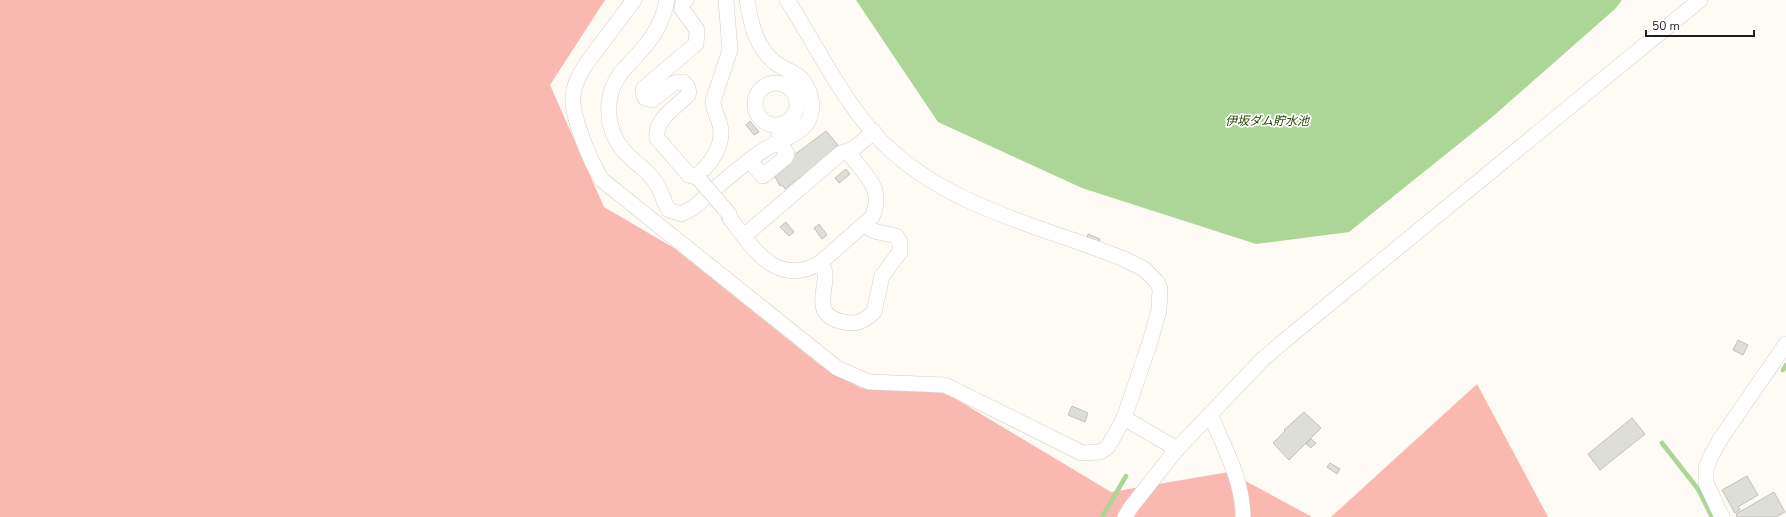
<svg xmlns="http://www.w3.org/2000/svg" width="1786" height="517" font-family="'Nunito Sans','Noto Sans JP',sans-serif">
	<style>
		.forest { fill: #fab9b0 }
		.water { fill: #acd697 }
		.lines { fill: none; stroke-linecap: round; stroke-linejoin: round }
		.stream { stroke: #acd697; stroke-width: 4.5 }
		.building { fill: #ddded7; stroke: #c2c2bc }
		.minor-casing { stroke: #d3d0ca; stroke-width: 16 }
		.minor { stroke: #fff; stroke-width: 15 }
		.minor-bridge-casing { stroke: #d3d0ca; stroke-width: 16; stroke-linecap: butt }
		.minor-bridge { stroke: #fff; stroke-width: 15 }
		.labels { text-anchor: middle; stroke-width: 3.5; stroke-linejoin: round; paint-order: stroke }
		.water-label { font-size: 12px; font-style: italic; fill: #224704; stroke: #fff }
	</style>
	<rect width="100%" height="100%" fill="#fefaf4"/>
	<!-- forest -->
	<g class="forest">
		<polygon points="0,0 605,0 550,85 604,207 674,248 820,365 861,388 946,393 1111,492 1229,472 1312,517 0,517"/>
		<polygon points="1477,384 1548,517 1331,517"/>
	</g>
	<!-- water -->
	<polygon class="water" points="856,0 1622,0 1615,9 1491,118 1349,232 1256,244 1082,188 938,122"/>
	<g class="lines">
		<!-- stream -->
		<g class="stream">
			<polyline points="1783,370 1786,365"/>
			<polyline points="1662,443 1698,489 1712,517"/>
			<polyline points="1102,517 1126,476"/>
		</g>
	</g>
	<!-- building -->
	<g class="building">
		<polygon points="750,121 759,132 754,135 746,125"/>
		<polygon points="826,131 838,145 801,179 800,177 785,189 782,185 780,186 774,175 786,161"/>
		<polygon points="846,169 850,174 839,183 835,178"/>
		<polygon points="786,222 794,232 789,236 780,227"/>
		<polygon points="819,224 827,235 822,239 814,228"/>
		<polygon points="1088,234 1100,239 1099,243 1087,238"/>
		<polygon points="1738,340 1748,345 1743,355 1733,350"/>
		<polygon points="1072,406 1088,413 1085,422 1068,415"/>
		<polygon points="1304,412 1321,428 1289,460 1273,443 1285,431 1284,430"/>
		<polygon points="1632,418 1645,434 1600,470 1588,454"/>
		<polygon points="1311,439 1316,443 1311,448 1306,444"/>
		<polygon points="1330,463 1340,469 1337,474 1327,467"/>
		<polygon points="1747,476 1758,495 1738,507 1740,510 1735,513 1722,490"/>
		<polygon points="1774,492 1785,512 1776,517 1737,517 1736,514"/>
	</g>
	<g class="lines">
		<defs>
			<g id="minor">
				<path d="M634,0L586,64C580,74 574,84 573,96C571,116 591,163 602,180L837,368L869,382L945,385L1082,453L1100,452L1108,447L1124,418L1150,342L1159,310L1160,289L1157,282L1144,269L1124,259C1040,225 951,209 883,143C844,104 817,46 787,0"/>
				<path d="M667,0C662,29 646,46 626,67C604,90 603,125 623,150C633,162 647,169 656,183C662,191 663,202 669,210L681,214L693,208C715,189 737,168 761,152C781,137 817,134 811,100C810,91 805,81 798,76C792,71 784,69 777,64C756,49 751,24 747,0"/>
				<path d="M686,0L683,3L682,9L697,30L696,44L644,88L643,91L645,98L652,100L674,83L683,82C688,86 690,89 688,95C677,106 654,120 657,138L689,175L696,177L700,180"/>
				<circle cx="776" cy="104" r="21"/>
				<polyline points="750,161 763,176 786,157 787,154 779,142 779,133"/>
				<path d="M696,177C710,164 725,145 720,125C718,116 713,110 713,101L730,50L726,0"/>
				<path d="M729,214V217C753,248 776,288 820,263L872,217C886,186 862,174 848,151"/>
				<polyline points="744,236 841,153 853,149 874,132"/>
				<path d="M820,263C837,279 803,313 843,322C857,325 864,321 874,312L882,276L900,252V242L896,236L874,231L863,225"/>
				<path d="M1210,414C1224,447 1243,481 1243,517"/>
				<polyline points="1124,418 1177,449 1262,360 1284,341 1700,0"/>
				<polyline points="1125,517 1131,507 1177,449"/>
				<polyline points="1722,517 1706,483 1706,468 1711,456 1721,438 1786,344"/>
			</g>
		</defs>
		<!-- minor casing -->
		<use href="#minor" class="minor-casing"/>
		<!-- minor -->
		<use href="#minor" class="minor"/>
		<defs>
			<polyline id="minor-bridge" points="700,180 729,214"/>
		</defs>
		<!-- minor-bridge casing -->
		<use href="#minor-bridge" class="minor-bridge-casing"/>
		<!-- minor-bridge -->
		<use href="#minor-bridge" class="minor-bridge"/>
	</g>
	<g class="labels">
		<!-- water labels -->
		<g class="water-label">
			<text x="1267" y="125">伊坂ダム貯水池</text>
		</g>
	</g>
	<!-- scale -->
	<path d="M1646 30v6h108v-6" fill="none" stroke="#201f1d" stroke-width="2"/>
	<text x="1652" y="30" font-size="12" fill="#201f1d" stroke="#ffffff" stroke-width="3" paint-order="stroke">50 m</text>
</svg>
